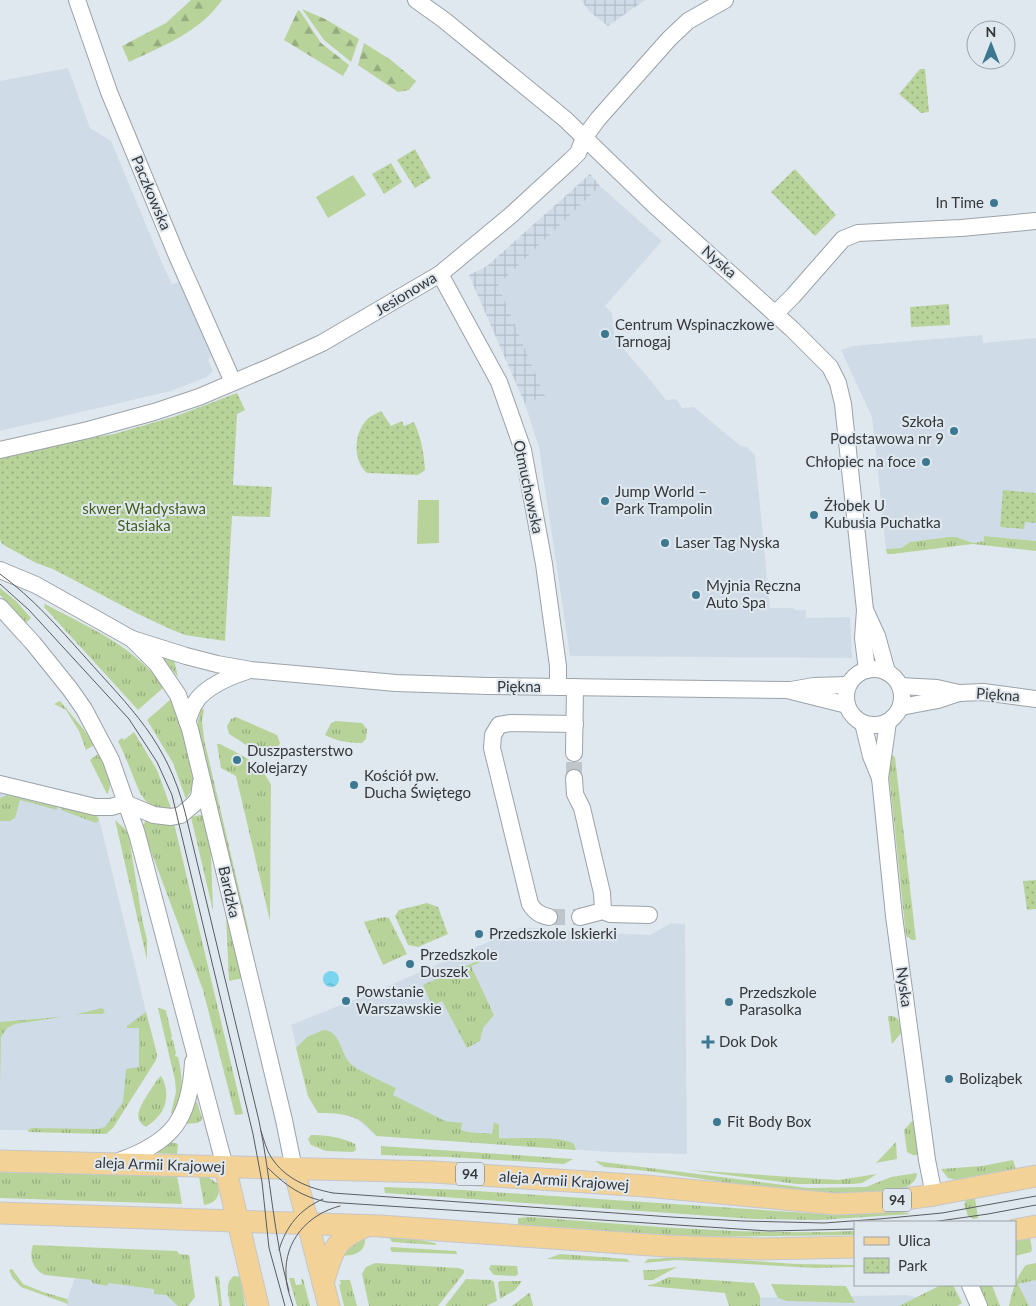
<svg xmlns="http://www.w3.org/2000/svg" width="1036" height="1306" font-family="Lato,sans-serif">
	<style>
		.built { fill: #cfdce8 }
		.industrial { fill: url(#industrial-grid) }
		.grass { fill: url(#grass-tufts) }
		.forest { fill: url(#forest-firs) }
		.park { fill: url(#park-dots) }
		.pitch { fill: #b8d39a }
		.water { fill: url(#water-ripples) }
		.lines { fill: none; stroke-linecap: round; stroke-linejoin: round }
		.minor-tunnel { stroke: #bec5cb; stroke-width: 16; stroke-dasharray: 16 8; stroke-linecap: butt }
		.minor-casing { stroke: #9ba2a8; stroke-width: 18 }
		.major-casing { stroke: #c6c7c8; stroke-width: 23 }
		.minor { stroke: #fff; stroke-width: 16 }
		.major { stroke: #f2d297; stroke-width: 21 }
		.tram { stroke: #585c5f; stroke-width: 1 }
		.poi-dot { fill: #3c7990; stroke: #e0e8ef; stroke-width: 2 }
		.labels { text-anchor: middle; stroke-width: 4; stroke-linejoin: round; paint-order: stroke }
		.shield { fill: #e0e8ef; stroke: #686d70; stroke-width: 1 }
		.shield-label { font-size: 14px; font-weight: bold; fill: #35383a }
		.street-label { font-size: 15px; fill: #35383a; stroke: #e0e8ef }
		.poi-label { font-size: 15px; fill: #35383a; stroke: #e0e8ef; text-anchor: start }
		.park-label { font-size: 15px; fill: #445f1b; stroke: #e0e8ef }
	</style>
	<defs>
		<pattern id="industrial-grid" width="8" height="8" patternUnits="userSpaceOnUse" patternTransform="scale(1.25)"><rect width="8" height="8" fill="#cfdce8"/><path d="M0 4h8M4 0v8" fill="none" stroke="#b2bec8"/></pattern>
		<pattern id="grass-tufts" width="24" height="20" patternUnits="userSpaceOnUse" patternTransform="scale(1.25)"><rect width="24" height="20" fill="#b8d39a"/><path d="M3 7l-1-3M5 7V3M7 7l1-3M15 17l-1-3M17 17v-4M19 17l1-3" fill="none" stroke="#96ac7f"/></pattern>
		<pattern id="forest-firs" width="22" height="20" patternUnits="userSpaceOnUse" patternTransform="scale(1.25)"><rect width="22" height="20" fill="#b8d39a"/><path d="M5 1l3.5 6h-7zM16 11l3.5 6h-7z" fill="#96ac7f"/></pattern>
		<pattern id="park-dots" width="8" height="8" patternUnits="userSpaceOnUse" patternTransform="scale(1.25)"><rect width="8" height="8" fill="#b8d39a"/><path d="M2 2h.1M6 6h.1" fill="none" stroke="#96ac7f" stroke-width="1.8" stroke-linecap="round"/></pattern>
		<pattern id="water-ripples" width="26" height="14" patternUnits="userSpaceOnUse" patternTransform="scale(1.25)"><rect width="26" height="14" fill="#79d4ee"/><path d="M2 4q2-2 4 0t4 0M15 11q2-2 4 0t4 0" fill="none" stroke="#64adc2"/></pattern>
	</defs>
	<rect width="100%" height="100%" fill="#e0e8ef"/>
	<!-- built -->
	<g class="built">
		<polygon points="68,68 90,128 111,141 162,263 172,284 179,282 212,355 208,360 213,371 207,377 171,391 0,431 0,81"/>
		<polygon points="600,186 662,241 605,306 612,313 615,339 651,381 666,400 676,399 682,408 694,407 731,438 741,446 747,447 755,455 770,608 794,608 794,610 806,610 806,618 850,617 852,658 570,656 539,448 525,404 545,396 498,285"/>
		<polygon points="982,335 983,343 1036,338 1036,541 984,536 984,541 973,543 949,537 910,542 901,548 886,549 872,417 841,350 852,346"/>
		<polygon points="0,777 98,814 156,1052 156,1060 109,1132 0,1130"/>
		<polygon points="671,923 685,924 687,1154 609,1152 376,1136 357,1119 339,1113 318,1113 308,1096 291,1025 388,986 522,927 580,932 650,935"/>
		<polygon points="78,1277 195,1294 195,1297 188,1306 67,1306 67,1300 74,1280"/>
		<polygon points="1036,1280 1036,1306 1029,1306 1018,1284"/>
		<polygon points="907,1295 936,1302 939,1306 729,1306 727,1298"/>
	</g>
	<!-- industrial -->
	<g class="industrial">
		<polygon points="581,0 645,0 608,26 590,12"/>
		<polygon points="590,174 600,186 498,285 545,396 525,404 469,275 487,266"/>
	</g>
	<!-- grass -->
	<g class="grass">
		<polygon points="984,536 1036,541 1036,551 973,544 892,554 887,554 886,549 901,548 910,542 949,537 956,537 973,543 984,541"/>
		<polygon points="0,588 16,601 31,618 26,623 0,595"/>
		<path d="M45,604C90,628 133,645 164,687L138,710L44,607Z"/>
		<polygon points="161,656 174,659 178,677"/>
		<polygon points="171,699 182,730 193,779 191,791 186,799 173,763 147,720"/>
		<polygon points="60,701 84,730 94,745 86,750 79,731 66,710 54,704"/>
		<polygon points="201,707 204,710 202,720 204,739 249,932 246,930 197,728"/>
		<path d="M236,717L277,735L280,743L276,751C262,760 242,741 229,734L227,726L231,719Z"/>
		<path d="M336,721L362,723L367,729L366,739L362,743C349,743 336,741 325,735L331,723Z"/>
		<path d="M134,732L157,770L171,808C143,811 140,792 131,771C127,761 123,751 118,741L122,738L124,740Z"/>
		<path d="M217,744H220C241,755 261,763 271,785L270,921L236,776L221,768Z"/>
		<path d="M98,754C104,766 115,782 107,794L90,760Z"/>
		<polygon points="887,755 892,755 895,757 916,940 912,940 906,936"/>
		<polygon points="7,795 57,807 57,810 20,800 15,818 10,821 0,821 0,798"/>
		<polygon points="62,806 96,815 99,820 96,823 61,810"/>
		<polygon points="201,815 204,817 211,854 213,911 191,817"/>
		<polygon points="115,820 125,829 129,837 142,919 147,940 147,960"/>
		<polygon points="146,820 174,823 243,1114 235,1115 203,990 149,846 143,825"/>
		<polygon points="227,914 243,978 229,981 226,916"/>
		<polygon points="384,917 389,918 407,954 383,965 364,922"/>
		<polygon points="480,960 479,963 471,966 494,1015 483,1028 480,1041 467,1048 442,1001 432,1006 423,985"/>
		<polygon points="102,1008 105,1011 103,1014 81,1014 15,1024 7,1028 1,1037 0,1089 0,1022 70,1016"/>
		<path d="M158,1008L163,1009L166,1011L172,1036L171,1039L173,1040L176,1053L175,1056L178,1057C183,1077 184,1095 173,1114L171,1113L176,1092L175,1080Z"/>
		<polygon points="146,1012 157,1054 156,1060 113,1128 106,1134 28,1132 29,1129 32,1128 97,1129 105,1127 123,1102 126,1069 139,1067 139,1028 127,1028 127,1026"/>
		<polygon points="888,1016 893,1016 898,1019 902,1032 892,1044"/>
		<path d="M323,1030C341,1030 340,1054 351,1064C358,1071 386,1083 396,1088L393,1095L445,1121L462,1123L461,1130C472,1134 481,1132 492,1134L494,1122L499,1125V1138C516,1139 561,1135 574,1144L576,1150L377,1136C372,1132 368,1126 362,1122C349,1113 333,1113 318,1113L308,1096L296,1048L307,1037Z"/>
		<path d="M161,1076C164,1080 165,1085 166,1090C168,1108 159,1118 146,1127C130,1118 143,1103 149,1092C153,1087 156,1080 161,1076Z"/>
		<polygon points="197,1102 202,1118 201,1121 197,1123 185,1124 194,1103"/>
		<polygon points="913,1120 918,1155 913,1155 907,1152 904,1130"/>
		<path d="M311,1135C327,1135 341,1137 355,1144L356,1150L353,1152L326,1151L311,1145L308,1139Z"/>
		<polygon points="171,1142 178,1144 177,1154 154,1153"/>
		<polygon points="896,1142 897,1159 876,1163"/>
		<polygon points="381,1146 573,1159 564,1164 449,1157 381,1155"/>
		<polygon points="1013,1160 1016,1169 956,1180 948,1178 941,1169 982,1166"/>
		<path d="M595,1161L808,1188L866,1187L891,1177L917,1173C917,1178 914,1182 910,1185C894,1195 825,1196 804,1193C738,1187 671,1171 604,1167Z"/>
		<polygon points="689,1170 838,1180 877,1174 862,1183 853,1184 797,1184"/>
		<polygon points="0,1172 177,1175 182,1204 0,1198"/>
		<path d="M199,1177H208L218,1184C221,1196 216,1203 204,1205Z"/>
		<polygon points="384,1187 463,1190 822,1214 895,1210 911,1214 819,1220 754,1219 385,1193"/>
		<polygon points="973,1196 975,1198 978,1218 973,1219 968,1216 964,1204 966,1200"/>
		<path d="M530,1217C638,1225 746,1236 855,1231V1235L695,1237L518,1225V1218Z"/>
		<polygon points="388,1235 406,1237 435,1243 436,1245 392,1242"/>
		<path d="M365,1237C366,1252 356,1255 343,1256L348,1244Z"/>
		<polygon points="1030,1237 1032,1249 1031,1252 1015,1256 1015,1240"/>
		<path d="M33,1245L177,1251L179,1254L189,1255L195,1297L188,1306H178L166,1295L154,1294V1289L109,1283L107,1286L92,1283L91,1280L45,1275C32,1269 29,1257 33,1245Z"/>
		<polygon points="391,1247 456,1251 457,1254 392,1252 390,1249"/>
		<polygon points="560,1254 627,1259 630,1262 547,1259"/>
		<polygon points="698,1257 795,1264 855,1265 855,1267 816,1268 676,1260 644,1263 648,1259"/>
		<polygon points="375,1263 458,1268 464,1270 464,1273 438,1306 369,1306 362,1274 366,1267"/>
		<path d="M1036,1263V1280L1018,1284L1029,1306H1009C1012,1291 1016,1277 1026,1265Z"/>
		<polygon points="491,1265 517,1266 518,1274 516,1276 494,1275 489,1269"/>
		<polygon points="677,1267 653,1280 644,1280 643,1270 656,1270"/>
		<polygon points="12,1269 23,1284 43,1292 67,1299 68,1304 21,1287 12,1277 9,1270"/>
		<polygon points="216,1276 219,1277 222,1306 219,1306 215,1277"/>
		<path d="M234,1276L241,1277L245,1306H230C229,1295 224,1283 234,1276Z"/>
		<polygon points="669,1277 754,1283 760,1296 760,1306 729,1306 725,1293 648,1286 648,1285 654,1284"/>
		<polygon points="289,1278 294,1278 296,1285 302,1284 301,1279 303,1279 310,1306 297,1306"/>
		<polygon points="466,1279 491,1280 494,1282 497,1301 486,1306 445,1306"/>
		<polygon points="340,1280 350,1280 357,1306 344,1306 339,1285 341,1284"/>
		<polygon points="500,1281 522,1281 515,1290 500,1299 498,1283"/>
		<polygon points="771,1284 846,1286 855,1303 787,1301 778,1298"/>
		<polygon points="941,1285 953,1285 962,1303 957,1306 899,1306"/>
		<polygon points="977,1285 992,1285 1000,1306 986,1306"/>
		<polygon points="529,1293 530,1293 533,1306 512,1306"/>
	</g>
	<!-- forest -->
	<g class="forest">
		<path d="M191,0H222C200,32 163,46 129,62L122,46L166,23Z"/>
		<polygon points="302,9 325,19 359,39 351,62 324,40"/>
		<polygon points="298,10 300,11 321,43 349,65 343,76 284,40"/>
		<polygon points="364,43 391,60 416,81 409,90 398,92 358,65"/>
	</g>
	<!-- park -->
	<g class="park">
		<polygon points="920,69 925,69 929,112 921,113 899,94"/>
		<polygon points="415,149 431,178 415,188 397,160"/>
		<polygon points="391,163 402,182 384,194 372,174"/>
		<polygon points="795,169 836,215 815,236 771,192"/>
		<polygon points="949,304 950,325 911,327 910,307"/>
		<polygon points="237,393 245,410 237,414 233,485 272,487 270,517 232,516 225,641 185,635 170,629 136,613 53,569 36,563 2,544 0,540 0,459 85,439 114,434 176,416"/>
		<path d="M381,411L391,426L402,421L404,426L414,422C421,437 424,452 425,470L418,475L367,473C354,462 353,436 365,422C368,417 376,414 381,411Z"/>
		<polygon points="1003,490 1036,493 1036,523 1025,522 1024,529 1000,527"/>
		<polygon points="1036,880 1036,909 1027,910 1023,881"/>
		<polygon points="427,903 438,907 448,934 418,947 408,945 395,916 399,910"/>
	</g>
	<!-- pitch -->
	<g class="pitch">
		<polygon points="353,175 366,195 328,218 316,197"/>
		<polygon points="418,500 439,500 439,543 417,544"/>
	</g>
	<!-- water -->
	<circle class="water" cx="331" cy="979" r="8"/>
	<g class="lines">
		<!-- minor-tunnel -->
		<g class="minor-tunnel">
			<polyline points="574,778 574,753"/>
			<polyline points="549,917 580,917"/>
		</g>
		<defs>
			<g id="minor">
				<polyline points="77,0 109,92 177,256 233,382"/>
				<polyline points="416,0 444,20 565,119 654,205 792,329 830,367 838,383 843,404 865,610 863,638 867,670"/>
				<polyline points="440,274 499,382 523,450 544,564 558,666 558,687"/>
				<polyline points="775,314 793,296 843,239 858,233 961,228 1036,221"/>
				<polyline points="0,450 88,430 154,412 199,397 272,366 322,343 440,274 510,216 571,160 578,153 584,138 598,119 669,39 688,21 725,0"/>
				<polyline points="0,570 36,585 132,639 157,664 178,695 190,729 284,1120 294,1169"/>
				<polyline points="0,607 33,643 70,689 84,709 111,760 137,834 225,1167"/>
				<polyline points="866,612 877,636 887,672"/>
				<polyline points="132,639 186,656 217,664 251,670 396,683 488,686 787,690 847,705"/>
				<circle cx="874" cy="697" r="28"/>
				<polyline points="900,686 937,688 959,693"/>
				<polyline points="791,690 814,686 848,685"/>
				<polyline points="901,707 938,700 959,693 983,692 1036,699"/>
				<path d="M187,721C190,716 191,709 195,703C204,687 231,676 247,671"/>
				<polyline points="888,722 880,778 894,916 927,1160 934,1195"/>
				<polyline points="863,723 871,756 880,778"/>
				<polyline points="574,753 575,687"/>
				<polyline points="574,778 575,794 582,808 602,893 603,911"/>
				<polyline points="0,784 95,807 111,807 125,803 154,815 171,817 181,815 195,803 199,797 201,782"/>
				<path d="M549,917C540,915 535,912 530,904L492,748L493,735L499,725L511,723L575,724"/>
				<polyline points="580,917 603,911 610,914 649,915"/>
				<path d="M119,1161C172,1142 190,1120 193,1062"/>
				<polyline points="970,1285 979,1306"/>
			</g>
			<g id="major">
				<polyline points="0,1161 434,1172 646,1186 835,1204 883,1202 934,1195 1036,1176"/>
				<polyline points="225,1167 258,1306"/>
				<polyline points="294,1169 329,1306"/>
				<polyline points="0,1213 380,1226 666,1246 759,1249 855,1247"/>
				<polyline points="1015,1230 1036,1226"/>
				<path d="M323,1283C333,1251 333,1239 367,1226"/>
			</g>
		</defs>
		<!-- minor casing -->
		<use href="#minor" class="minor-casing"/>
		<!-- major casing -->
		<use href="#major" class="major-casing"/>
		<!-- minor -->
		<use href="#minor" class="minor"/>
		<!-- major -->
		<use href="#major" class="major"/>
		<!-- tram -->
		<g class="tram">
			<path d="M0,574C33,598 58,627 85,657C131,709 167,741 185,812L259,1121C271,1177 273,1235 289,1291"/>
			<polyline points="0,584 29,610 129,719 157,762 172,795 253,1134 262,1182 269,1248 285,1306"/>
			<path d="M261,1131C264,1140 266,1149 271,1157C285,1179 308,1188 333,1193L671,1217L743,1221L824,1223L879,1219L942,1213L1036,1196"/>
			<path d="M268,1168C286,1186 302,1197 327,1202L769,1231L855,1229"/>
			<polyline points="932,1222 988,1214 1036,1205"/>
			<path d="M279,1250C286,1226 300,1209 323,1199"/>
			<path d="M293,1306C290,1296 286,1286 286,1275C284,1241 308,1214 340,1206"/>
		</g>
	</g>
	<!-- markers -->
	<g class="poi-dot">
		<circle cx="994" cy="203" r="5"/>
		<circle cx="605" cy="334" r="5"/>
		<circle cx="954" cy="431" r="5"/>
		<circle cx="926" cy="462" r="5"/>
		<circle cx="605" cy="501" r="5"/>
		<circle cx="814" cy="515" r="5"/>
		<circle cx="665" cy="543" r="5"/>
		<circle cx="696" cy="595" r="5"/>
		<circle cx="237" cy="760" r="5"/>
		<circle cx="354" cy="785" r="5"/>
		<circle cx="479" cy="934" r="5"/>
		<circle cx="410" cy="964" r="5"/>
		<circle cx="346" cy="1001" r="5"/>
		<circle cx="729" cy="1002" r="5"/>
		<path d="M705.5 1034.5h5v5h5v5h-5v5h-5v-5h-5v-5h5z"/>
		<circle cx="949" cy="1079" r="5"/>
		<circle cx="717" cy="1122" r="5"/>
	</g>
	<g class="labels">
		<!-- shield labels -->
		<g class="shield">
			<rect x="456" y="1162.5" width="28" height="23" rx="4"/>
			<rect x="883" y="1188.5" width="28" height="23" rx="4"/>
		</g>
		<g class="shield-label">
			<text x="470" y="1179">94</text>
			<text x="897" y="1205">94</text>
		</g>
		<!-- street labels -->
		<g class="street-label">
			<text transform="translate(151 193) rotate(67)" y="5">Paczkowska</text>
			<text transform="translate(719 262) rotate(41)" y="5">Nyska</text>
			<text transform="translate(406 294) rotate(-31)" y="5">Jesionowa</text>
			<text transform="translate(528 487) rotate(78)" y="5">Otmuchowska</text>
			<text x="519" y="692">Piękna</text>
			<text transform="translate(998 695) rotate(4)" y="5">Piękna</text>
			<text transform="translate(229 892) rotate(77)" y="5">Bardzka</text>
			<text transform="translate(904 987) rotate(82)" y="5">Nyska</text>
			<text transform="translate(160 1165) rotate(2)" y="5">aleja Armii Krajowej</text>
			<text transform="translate(564 1181) rotate(4)" y="5">aleja Armii Krajowej</text>
		</g>
		<!-- poi labels -->
		<g class="poi-label">
			<text x="984" y="208" text-anchor="end">In Time</text>
			<text x="615" y="330">Centrum Wspinaczkowe<tspan x="615" dy="17">Tarnogaj</tspan></text>
			<text x="944" y="427" text-anchor="end">Szkoła<tspan x="944" dy="17">Podstawowa nr 9</tspan></text>
			<text x="916" y="467" text-anchor="end">Chłopiec na foce</text>
			<text x="615" y="497">Jump World –<tspan x="615" dy="17">Park Trampolin</tspan></text>
			<text x="824" y="511">Żłobek U<tspan x="824" dy="17">Kubusia Puchatka</tspan></text>
			<text x="675" y="548">Laser Tag Nyska</text>
			<text x="706" y="591">Myjnia Ręczna<tspan x="706" dy="17">Auto Spa</tspan></text>
			<text x="247" y="756">Duszpasterstwo<tspan x="247" dy="17">Kolejarzy</tspan></text>
			<text x="364" y="781">Kościół pw.<tspan x="364" dy="17">Ducha Świętego</tspan></text>
			<text x="489" y="939">Przedszkole Iskierki</text>
			<text x="420" y="960">Przedszkole<tspan x="420" dy="17">Duszek</tspan></text>
			<text x="356" y="997">Powstanie<tspan x="356" dy="17">Warszawskie</tspan></text>
			<text x="739" y="998">Przedszkole<tspan x="739" dy="17">Parasolka</tspan></text>
			<text x="719" y="1047">Dok Dok</text>
			<text x="959" y="1084">Boliząbek</text>
			<text x="727" y="1127">Fit Body Box</text>
		</g>
		<!-- park labels -->
		<g class="park-label">
			<text x="144" y="514">skwer Władysława<tspan x="144" dy="17">Stasiaka</tspan></text>
		</g>
	</g>
	<!-- legend -->
	<rect x="854" y="1221" width="162" height="65" fill="#e0e8ef" stroke="#9ca2a7"/>
	<rect x="864" y="1237" width="25" height="8" fill="#f2d297" stroke="#9ca2a7"/>
	<text x="898" y="1246" font-size="15" fill="#35383a">Ulica</text>
	<rect x="864" y="1258" width="25" height="15" fill="url(#park-dots)" stroke="#9ca2a7"/>
	<text x="898" y="1271" font-size="15" fill="#35383a">Park</text>
	<!-- north arrow -->
	<g transform="translate(991 45)"><circle r="24" fill="#e0e8ef" stroke="#9ca2a7"/>
	<path d="M0-4L9 19L0 12L-9 19Z" fill="#3c7990"/>
	<text y="-8" font-size="14" font-weight="bold" text-anchor="middle" fill="#35383a">N</text>
	</g>
</svg>
